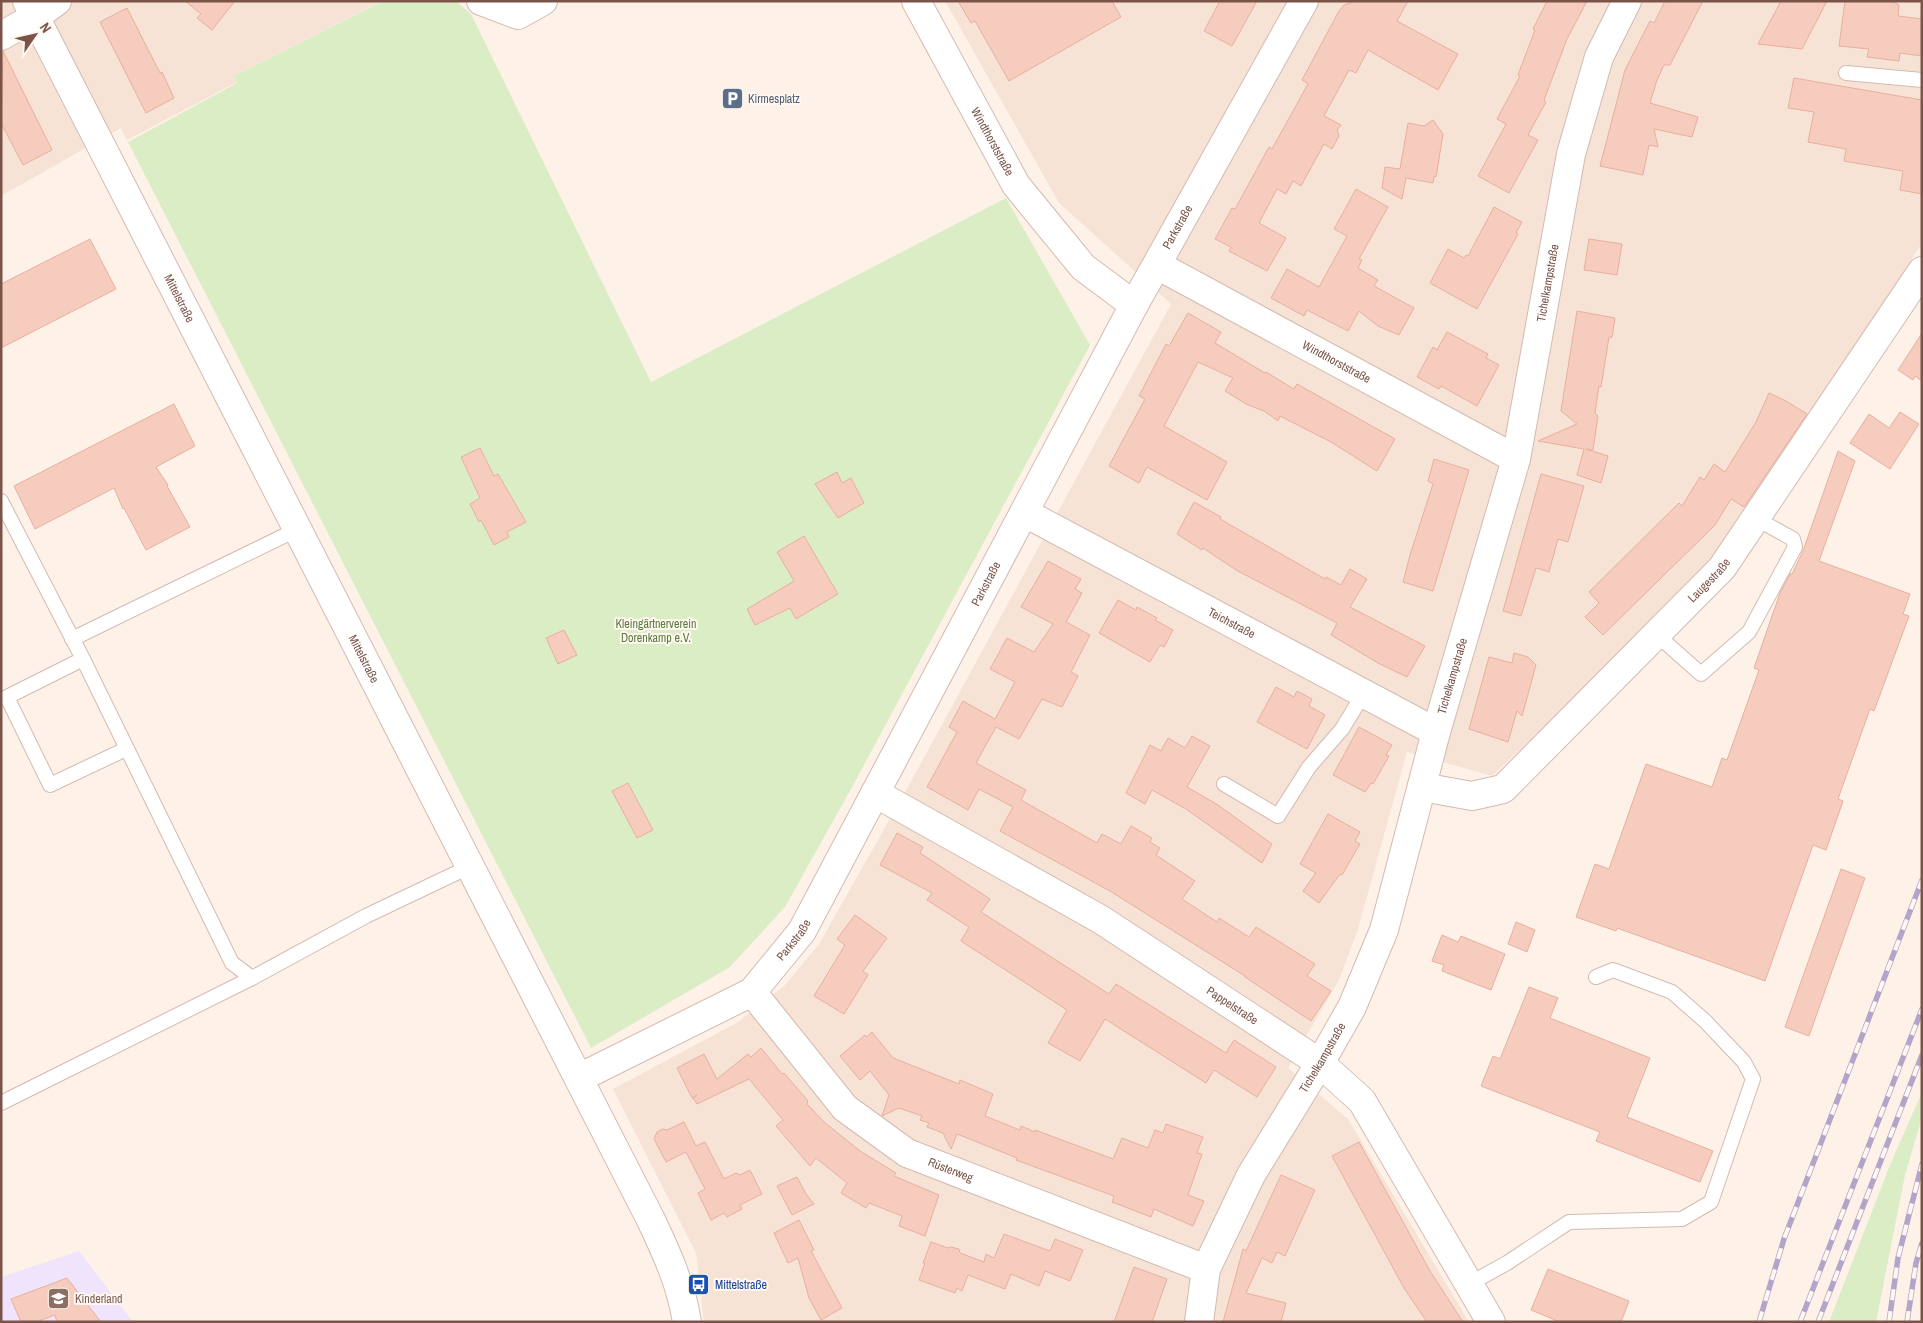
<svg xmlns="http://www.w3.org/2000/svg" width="1923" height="1323" font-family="'Archivo Narrow',sans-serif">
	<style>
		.residential { fill: #f6e3d6 }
		.education { fill: #efe4fb }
		.green { fill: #dbedc5 }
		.building { fill: #f5ccbe; stroke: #e9af9d }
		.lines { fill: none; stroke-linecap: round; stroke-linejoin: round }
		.lane-casing { stroke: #d4baaf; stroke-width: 16 }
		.street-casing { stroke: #d4baaf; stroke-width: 30 }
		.lane { stroke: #fff; stroke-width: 14 }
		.street { stroke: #fff; stroke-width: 28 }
		.rail-casing { stroke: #b3a4ca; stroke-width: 5.5 }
		.rail { stroke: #fff7f0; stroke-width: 4; stroke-dasharray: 11; stroke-linecap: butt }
		.labels { text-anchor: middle; stroke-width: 4; stroke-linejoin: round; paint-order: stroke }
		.service-label { font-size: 12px; fill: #4e5e75; stroke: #fff7f0; text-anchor: start }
		.street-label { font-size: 12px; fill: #7b5449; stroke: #fff7f0 }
		.park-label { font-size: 12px; fill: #587b3d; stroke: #fff7f0 }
		.transit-label { font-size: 12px; fill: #164399; stroke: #fff7f0; text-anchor: start }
		.education-label { font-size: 12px; fill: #785e54; stroke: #fff7f0; text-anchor: start }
	</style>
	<rect width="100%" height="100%" fill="#fef2e8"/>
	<!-- residential -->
	<g class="residential">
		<polygon points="1,1 382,1 234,76 237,82 127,140 121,128 1,196"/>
		<polygon points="945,1 1922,1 1922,243 1715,566 1492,776 1407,752 1358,929 1340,978 1288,1068 1348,1119 1469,1322 704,1322 696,1253 613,1089 738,1022 784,986 819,944 909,785 1171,304 1059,203"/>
	</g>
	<!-- education -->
	<polygon class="education" points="79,1251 133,1322 1,1322 1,1277"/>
	<!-- green -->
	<g class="green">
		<polygon points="383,1 456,1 471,14 651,382 1006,198 1090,345 851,789 785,907 730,967 591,1048 128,142 237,83 234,76"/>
		<polygon points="1922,1092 1922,1117 1905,1175 1876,1322 1829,1322 1890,1165"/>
	</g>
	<!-- building -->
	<g class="building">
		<polygon points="185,1 235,1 212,30 197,18 201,14"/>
		<polygon points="958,1 1112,1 1121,17 1009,81 975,21 971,23"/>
		<polygon points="1220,1 1257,1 1232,46 1204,31"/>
		<polygon points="1356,1 1408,1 1397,21 1458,54 1438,90 1368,50 1356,73 1349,70 1324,116 1341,125 1337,130 1339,136 1332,149 1324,144 1301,186 1293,181 1286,194 1277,189 1259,223 1286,238 1267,271 1229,251 1231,247 1215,239 1232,208 1235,209 1269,147 1272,149 1308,84 1302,80 1339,11 1344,5"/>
		<polygon points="1547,1 1587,1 1567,39 1544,100 1546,102 1528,135 1538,140 1509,193 1478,176 1506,124 1497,119 1520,76 1518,75 1535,30 1533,29"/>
		<polygon points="1665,1 1703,1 1670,65 1664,65 1657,80 1650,103 1698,117 1692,137 1654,129 1658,147 1649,145 1643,175 1600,166 1625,70 1650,21 1654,23"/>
		<polygon points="1781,1 1827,1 1802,49 1758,44"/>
		<polygon points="1845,1 1892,1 1899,5 1898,16 1922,19 1922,56 1900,53 1899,61 1867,57 1869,49 1839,46"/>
		<polygon points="127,8 160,73 162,72 174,98 146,113 100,22"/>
		<polygon points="3,51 52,150 23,165 1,123"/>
		<polygon points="1794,78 1922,100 1922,194 1900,190 1903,171 1844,161 1846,149 1808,142 1814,112 1788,108"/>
		<polygon points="1433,120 1443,134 1436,177 1434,176 1433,183 1406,178 1402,199 1382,188 1385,167 1400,169 1408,123 1424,126"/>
		<polygon points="1356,189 1388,207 1359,259 1362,260 1358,268 1378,280 1374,286 1414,308 1399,335 1378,326 1359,311 1348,331 1307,310 1304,316 1271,298 1287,269 1319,287 1347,236 1334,229"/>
		<polygon points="1494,207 1522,222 1516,233 1518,234 1477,309 1430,283 1448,249 1464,258 1466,255 1468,256"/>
		<polygon points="90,239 116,289 1,348 1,284"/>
		<polygon points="1589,239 1622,244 1617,275 1584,270"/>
		<polygon points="1577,311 1615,318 1612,337 1609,337 1601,387 1599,386 1595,413 1598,416 1593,450 1586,449 1608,456 1601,483 1577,475 1584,449 1538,441 1577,424 1561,411"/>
		<polygon points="1188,313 1221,332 1215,343 1265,373 1266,372 1294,389 1297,384 1395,439 1377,471 1331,442 1280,416 1278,421 1264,411 1246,404 1225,391 1233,378 1198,362 1164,426 1227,462 1207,500 1147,467 1139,483 1109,466 1145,399 1139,396 1166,344 1169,346"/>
		<polygon points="1447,332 1488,354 1486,358 1499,365 1477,406 1441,386 1439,389 1417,377 1433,347 1437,350"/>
		<polygon points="1922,333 1922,381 1915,376 1913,380 1898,370"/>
		<polygon points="1769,393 1786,401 1807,414 1744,507 1731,499 1715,525 1603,635 1585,617 1599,603 1589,592 1679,503 1682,506 1700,477 1704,480 1714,464 1725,472 1756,422"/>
		<polygon points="174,404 195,446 156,467 168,485 167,486 190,527 146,550 124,508 123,509 114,488 35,529 14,486"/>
		<polygon points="1900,412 1919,424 1890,469 1850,443 1869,414 1889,428"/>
		<polygon points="480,448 494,476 498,474 526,522 507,532 509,537 494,545 481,520 479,522 470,504 480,498 461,457"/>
		<polygon points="1838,451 1855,461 1819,561 1910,594 1903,614 1909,616 1874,711 1870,709 1838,799 1843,801 1826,850 1813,845 1765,981 1617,928 1616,931 1576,917 1595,864 1609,869 1646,764 1712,787 1722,758 1727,760 1759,670 1754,668 1780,593 1790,574 1792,574 1803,551"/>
		<polygon points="1434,459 1469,470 1433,591 1403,582 1410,555 1433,484 1428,481"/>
		<polygon points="837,472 842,483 851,478 864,503 838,518 815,484"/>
		<polygon points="1541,474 1584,486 1568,542 1558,539 1549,572 1536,568 1521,616 1503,611"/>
		<polygon points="1194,502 1221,517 1220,519 1325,579 1326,577 1341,585 1350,569 1367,579 1350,607 1425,646 1407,677 1378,663 1331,635 1337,623 1236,570 1203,548 1202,550 1177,534"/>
		<polygon points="804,536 838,594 796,619 790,608 755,625 747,609 794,581 777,552"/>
		<polygon points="1048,561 1081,579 1075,589 1082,593 1066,622 1090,635 1071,672 1078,676 1062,707 1042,699 1019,739 996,727 976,763 1026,790 1021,800 1097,843 1102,834 1121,844 1131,826 1152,838 1150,842 1160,848 1156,855 1195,881 1182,899 1217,922 1219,918 1249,937 1256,927 1315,964 1307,976 1331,991 1311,1021 1245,977 1245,976 1110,891 1000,831 1013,807 979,789 968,810 927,787 957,732 949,727 963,701 995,719 1015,682 990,669 1007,638 1034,652 1053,624 1021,607"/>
		<polygon points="1118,600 1136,610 1137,607 1157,618 1155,620 1173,630 1164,647 1160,645 1150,662 1099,633"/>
		<polygon points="564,630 577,655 558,664 546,638"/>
		<polygon points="1514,653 1528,657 1536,665 1522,716 1517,711 1508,742 1469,729 1489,657 1512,663"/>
		<polygon points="1276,687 1294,697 1297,691 1312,699 1309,706 1325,715 1307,749 1257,722"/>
		<polygon points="1359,727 1392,745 1386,755 1389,756 1373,784 1371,783 1365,792 1333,775"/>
		<polygon points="1192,736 1210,746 1187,787 1218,805 1272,844 1262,863 1186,809 1152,790 1145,804 1126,793 1150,745 1161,751 1168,738 1185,748"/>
		<polygon points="628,783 653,830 637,838 612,791"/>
		<polygon points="1328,814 1360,832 1355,841 1360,844 1342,875 1340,874 1319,903 1303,891 1316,873 1300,864"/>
		<polygon points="897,833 923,847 920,853 990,899 981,912 1109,994 1116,984 1226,1053 1234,1040 1276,1067 1257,1097 1214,1070 1206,1083 1105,1019 1080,1061 1048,1043 1067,1010 961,941 969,927 927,900 932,893 880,865"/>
		<polygon points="1841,869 1865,878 1809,1036 1785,1027"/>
		<polygon points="855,915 887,938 863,971 868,975 844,1014 814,996 845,945 837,939"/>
		<polygon points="1516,922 1535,930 1527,952 1508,944"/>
		<polygon points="1442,935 1458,942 1461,936 1505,954 1491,990 1442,971 1444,965 1432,961"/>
		<polygon points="1529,987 1558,998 1550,1018 1650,1058 1627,1117 1713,1151 1700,1182 1596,1141 1600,1132 1481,1086 1493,1056 1500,1059"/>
		<polygon points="872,1032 893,1058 959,1084 960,1080 993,1094 985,1116 1020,1130 1021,1126 1035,1132 1035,1130 1113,1159 1122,1138 1148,1148 1155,1130 1163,1133 1166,1124 1203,1137 1197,1153 1202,1154 1188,1195 1204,1201 1193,1226 1154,1209 1151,1217 1112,1202 1114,1196 1016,1160 1017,1158 957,1134 951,1149 943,1133 927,1127 929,1123 920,1120 922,1116 899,1108 882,1116 889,1095 870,1071 860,1080 840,1056 865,1035 867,1037"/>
		<polygon points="761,1048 782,1074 784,1073 808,1101 807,1104 824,1122 860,1151 896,1173 894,1176 939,1195 925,1236 899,1226 902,1216 869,1203 866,1208 841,1193 847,1183 816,1158 810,1166 776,1126 783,1120 749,1079 697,1104 693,1098 697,1095 692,1098 677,1068 704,1054 717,1079 748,1054 751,1057"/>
		<polygon points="684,1122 696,1146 705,1142 724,1179 736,1173 740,1175 750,1170 762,1194 740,1205 742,1209 727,1217 724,1213 711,1220 698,1193 705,1189 686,1152 666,1162 654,1139 657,1132 663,1129 667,1130"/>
		<polygon points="1359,1142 1430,1271 1463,1322 1427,1322 1404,1288 1332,1156"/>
		<polygon points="1281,1175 1315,1190 1285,1256 1277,1252 1272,1263 1262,1258 1246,1293 1286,1303 1281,1322 1223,1322 1243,1249 1246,1251"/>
		<polygon points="797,1177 806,1194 814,1204 792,1215 777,1186"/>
		<polygon points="799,1220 814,1250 811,1251 842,1308 821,1320 809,1298 798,1258 788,1263 774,1233"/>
		<polygon points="1004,1234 1050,1251 1055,1239 1083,1250 1070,1281 1045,1271 1039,1286 1011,1274 1005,1289 968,1275 962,1291 957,1288 955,1293 919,1280 925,1263 923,1263 931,1242 948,1248 951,1247 959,1249 960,1253 984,1262 986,1254 994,1258"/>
		<polygon points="1134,1267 1167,1279 1152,1322 1114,1322"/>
		<polygon points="1548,1269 1629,1301 1621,1322 1560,1322 1531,1310"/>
		<polygon points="67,1278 101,1322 57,1322 55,1315 36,1322 21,1322 11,1299"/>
	</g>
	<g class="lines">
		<defs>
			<g id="lane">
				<polyline points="1846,73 1922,80"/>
				<polyline points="1,501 83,659"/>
				<polyline points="1656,634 1701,674 1749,632 1795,547 1793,539 1755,518"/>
				<polyline points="72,639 298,529"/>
				<polyline points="126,749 50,785 7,697 83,659 232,963 252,978 366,916 471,866"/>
				<polyline points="1224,784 1278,816 1309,767 1342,729 1364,693"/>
				<polyline points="1,1103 252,978"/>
				<polyline points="1469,1284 1507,1263 1569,1222 1682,1219 1711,1202 1753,1079 1744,1062 1705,1021 1672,992 1613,970 1596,977"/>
			</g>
			<g id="street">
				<path id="s1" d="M27,1L651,1220C667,1254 681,1284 687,1322"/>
				<polyline points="481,1 518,15 543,1"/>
				<path id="s2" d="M916,1L1016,185L1083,267L1134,305"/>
				<polyline points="1,36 35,17 57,1"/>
				<path id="s3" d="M1157,265L1516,459"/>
				<path id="s4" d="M1025,513L1436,732"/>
				<path id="s5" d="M1422,787L1472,796L1503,789L1722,568L1922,271"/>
				<path id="s6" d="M875,793L1100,919L1320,1063L1362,1101L1491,1322"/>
				<path id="s7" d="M752,992L845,1108L907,1153L1206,1269"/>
				<path id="s8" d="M579,1078L752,992L802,931L1134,305L1304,1"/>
				<path id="s9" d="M1199,1322L1206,1269L1251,1175L1320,1063L1352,1007L1384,930L1436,732L1516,459L1571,154L1599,57L1627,1"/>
			</g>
		</defs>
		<!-- lane casing -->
		<use href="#lane" class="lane-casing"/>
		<!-- street casing -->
		<use href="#street" class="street-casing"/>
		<!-- lane -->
		<use href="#lane" class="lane"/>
		<!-- street -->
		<use href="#street" class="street"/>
		<defs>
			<g id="rail">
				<polyline points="1759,1322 1784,1239 1922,880"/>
				<polyline points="1800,1322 1922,1009"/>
				<polyline points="1818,1322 1922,1055"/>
				<polyline points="1889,1322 1898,1258 1922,1164"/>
				<polyline points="1907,1322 1916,1263 1922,1243"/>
			</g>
		</defs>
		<!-- rail casing -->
		<use href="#rail" class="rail-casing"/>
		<!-- rail -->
		<use href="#rail" class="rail"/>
	</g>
	<!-- icons -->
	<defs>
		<symbol id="parking-square" viewBox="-11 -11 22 22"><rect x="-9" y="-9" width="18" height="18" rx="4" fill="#5c6f8a" stroke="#fff7f0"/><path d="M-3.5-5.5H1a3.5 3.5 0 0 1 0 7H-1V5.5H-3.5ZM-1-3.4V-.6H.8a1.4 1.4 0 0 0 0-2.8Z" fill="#fff"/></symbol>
		<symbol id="bus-square" viewBox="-11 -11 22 22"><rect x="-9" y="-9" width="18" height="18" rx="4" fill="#1a4fb4" stroke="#fff7f0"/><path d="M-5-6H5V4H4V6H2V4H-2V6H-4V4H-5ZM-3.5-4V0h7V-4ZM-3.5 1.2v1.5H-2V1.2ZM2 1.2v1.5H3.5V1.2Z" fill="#fff"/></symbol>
		<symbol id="school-square" viewBox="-11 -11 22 22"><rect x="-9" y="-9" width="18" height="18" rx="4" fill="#8d6e63" stroke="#fff7f0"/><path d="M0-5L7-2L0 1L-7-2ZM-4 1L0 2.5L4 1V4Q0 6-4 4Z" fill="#fff"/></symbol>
	</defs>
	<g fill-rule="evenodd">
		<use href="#parking-square" x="720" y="86" width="25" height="25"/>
		<use href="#bus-square" x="686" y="1272" width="25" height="25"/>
		<use href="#school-square" x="46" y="1286" width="25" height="25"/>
	</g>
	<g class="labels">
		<!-- service labels -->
		<g class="service-label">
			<text x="748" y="103">Kirmesplatz</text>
		</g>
		<!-- street labels -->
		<g class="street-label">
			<text dy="4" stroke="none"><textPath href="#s2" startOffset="160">Windthorststraße</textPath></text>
			<text dy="4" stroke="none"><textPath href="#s8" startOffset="1070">Parkstraße</textPath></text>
			<text dy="4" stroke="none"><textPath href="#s9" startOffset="1105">Tichelkampstraße</textPath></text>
			<text dy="4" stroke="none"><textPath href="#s1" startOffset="334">Mittelstraße</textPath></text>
			<text dy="4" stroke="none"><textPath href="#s3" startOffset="204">Windthorststraße</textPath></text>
			<text dy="4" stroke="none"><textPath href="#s5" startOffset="376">Laugestraße</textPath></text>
			<text dy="4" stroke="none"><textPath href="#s8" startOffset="665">Parkstraße</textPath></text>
			<text dy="4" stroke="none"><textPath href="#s4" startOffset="234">Teichstraße</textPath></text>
			<text dy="4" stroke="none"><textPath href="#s1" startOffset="739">Mittelstraße</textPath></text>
			<text dy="4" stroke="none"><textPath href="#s9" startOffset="700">Tichelkampstraße</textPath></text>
			<text dy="4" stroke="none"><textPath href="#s8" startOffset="260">Parkstraße</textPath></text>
			<text dy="4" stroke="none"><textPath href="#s6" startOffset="416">Pappelstraße</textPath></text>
			<text dy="4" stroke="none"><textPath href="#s9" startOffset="295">Tichelkampstraße</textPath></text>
			<text dy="4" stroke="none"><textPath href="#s7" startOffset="272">Rüsterweg</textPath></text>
		</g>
		<!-- park labels -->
		<g class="park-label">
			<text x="656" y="628">Kleingärtnerverein<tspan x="656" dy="14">Dorenkamp e.V.</tspan></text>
		</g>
		<!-- transit labels -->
		<g class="transit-label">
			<text x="715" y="1289">Mittelstraße</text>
		</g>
		<!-- education labels -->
		<g class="education-label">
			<text x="75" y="1303">Kinderland</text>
		</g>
	</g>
	<!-- border -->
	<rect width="1923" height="1323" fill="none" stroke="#7b5449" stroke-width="5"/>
	<!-- north arrow -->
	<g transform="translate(35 35) rotate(56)" stroke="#fff7f0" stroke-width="4" paint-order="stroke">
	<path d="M0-4L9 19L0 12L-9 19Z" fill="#7b5449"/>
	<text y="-8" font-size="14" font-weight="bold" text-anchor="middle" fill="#7b5449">N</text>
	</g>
</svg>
